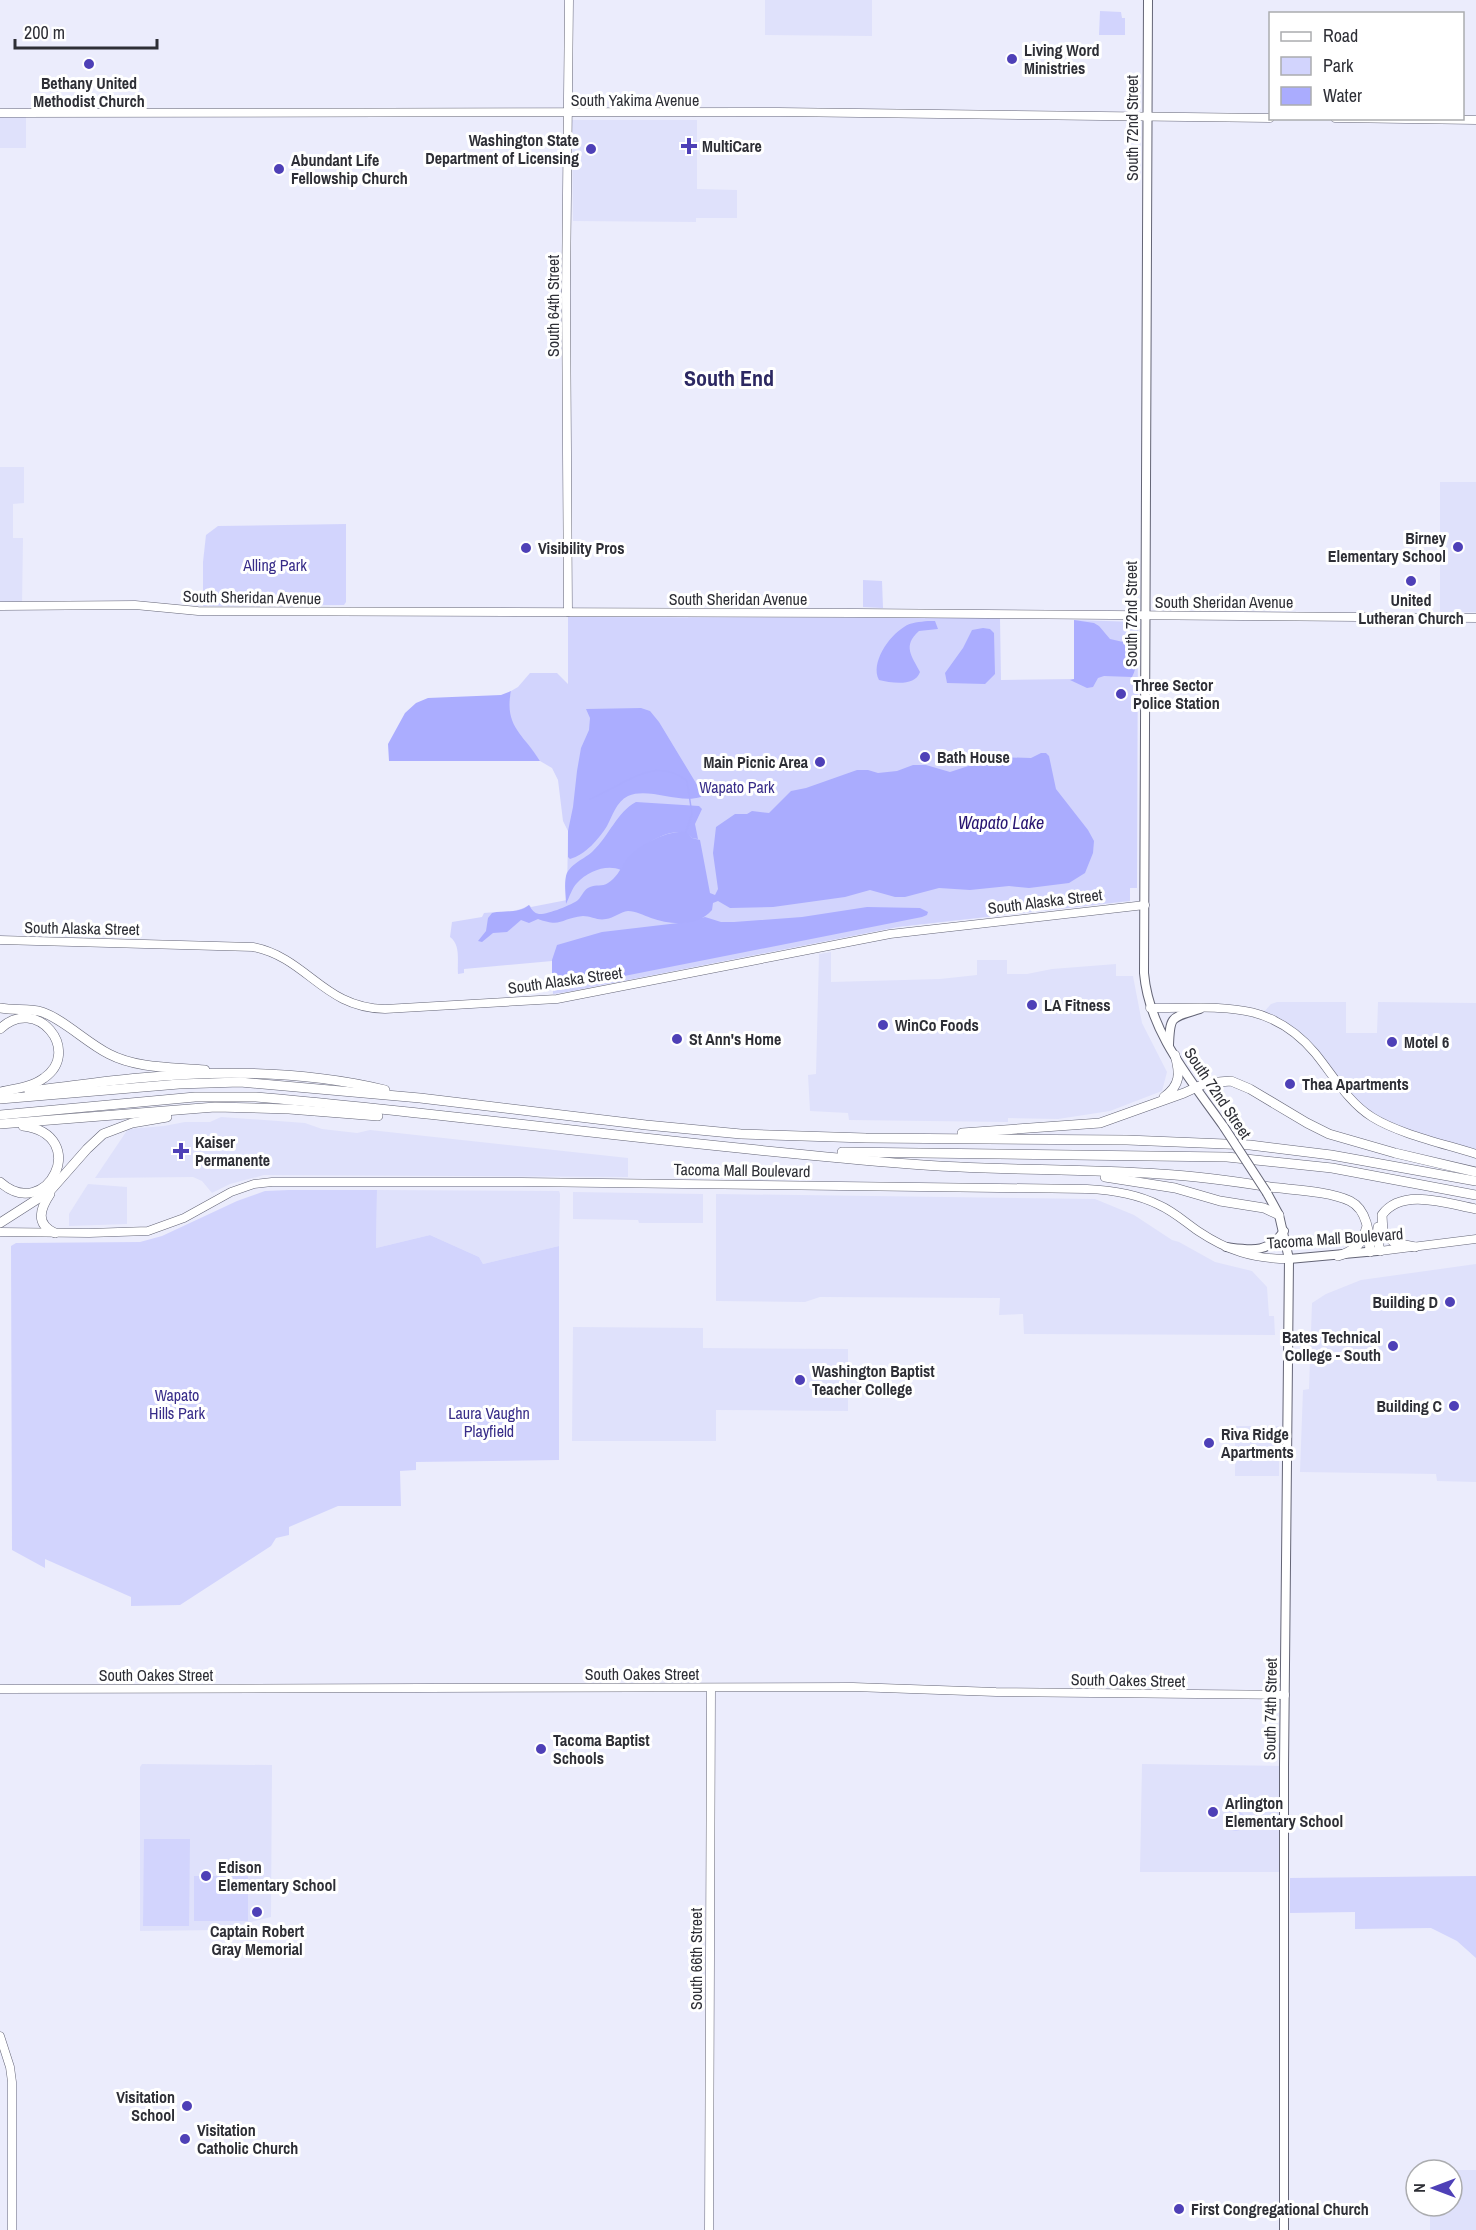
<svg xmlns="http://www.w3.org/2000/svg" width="1476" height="2230" font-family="'Archivo Narrow',sans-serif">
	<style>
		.built { fill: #dfe1fb }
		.green { fill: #d2d4fd }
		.forest { fill: #abadff }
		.water { fill: #aaacfe }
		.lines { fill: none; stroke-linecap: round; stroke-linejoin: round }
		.stream { stroke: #aaacfe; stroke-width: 1.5 }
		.secondary-casing { stroke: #646576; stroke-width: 9 }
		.primary-casing { stroke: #646576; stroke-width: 10 }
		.highway-casing { stroke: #646576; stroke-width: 10 }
		.secondary { stroke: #fff; stroke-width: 8 }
		.primary { stroke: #fff; stroke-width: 8 }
		.highway { stroke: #fff; stroke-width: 9 }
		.primary-bridge-casing { stroke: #646576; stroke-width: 10; stroke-linecap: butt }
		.primary-bridge { stroke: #fff; stroke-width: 8 }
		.poi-dot { fill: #4e40b7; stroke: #fff; stroke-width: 2 }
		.labels { text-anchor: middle; stroke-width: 6; stroke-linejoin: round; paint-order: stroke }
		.poi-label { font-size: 16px; font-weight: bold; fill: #2e2f36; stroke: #fff; text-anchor: start }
		.street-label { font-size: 16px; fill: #2e2f36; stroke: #fff }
		.park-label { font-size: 16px; fill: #382d89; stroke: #fff }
		.water-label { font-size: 18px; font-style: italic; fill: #291672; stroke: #fff }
		.district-label { font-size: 22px; font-weight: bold; fill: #2c2862; stroke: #fff }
	</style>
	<rect width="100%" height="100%" fill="#ebecfc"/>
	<!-- built -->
	<g class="built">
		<polygon points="765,0 872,0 872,36 765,35"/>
		<rect x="0" y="113" width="26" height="35"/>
		<polygon points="572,120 697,120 697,189 737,190 737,218 696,218 696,222 573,221"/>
		<polygon points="0,467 24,467 24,503 13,504 13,538 23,538 22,606 0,606"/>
		<rect x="1440" y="482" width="36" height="130"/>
		<polygon points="831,952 831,982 940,979 977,975 977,960 1007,960 1007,974 1027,974 1052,969 1116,964 1116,976 1133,976 1142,1023 1167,1072 1162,1091 1110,1111 1058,1119 1008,1118 1008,1122 849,1120 848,1113 810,1111 808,1075 816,1074 819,954"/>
		<polygon points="1277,1002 1346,1002 1346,1033 1377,1033 1378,1002 1476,1003 1476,1154 1398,1128 1366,1112 1314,1052 1262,1014 1271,1004"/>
		<polygon points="221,1117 305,1123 322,1129 357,1133 370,1130 628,1158 628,1177 264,1175 230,1184 212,1193 202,1181 193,1177 95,1178 128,1129 164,1126 185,1122 210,1122"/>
		<polygon points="88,1184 127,1187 127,1224 69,1226 69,1214"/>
		<polygon points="377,1190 559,1191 560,1194 559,1246 483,1264 479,1257 430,1235 376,1248"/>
		<polygon points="573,1192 703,1194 703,1223 639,1223 638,1220 573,1219"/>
		<polygon points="716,1194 1095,1199 1134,1215 1172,1240 1179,1242 1215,1262 1252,1271 1267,1287 1269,1316 1274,1316 1275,1335 1024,1334 1023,1314 999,1315 1000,1298 820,1297 805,1302 716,1301"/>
		<polygon points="1476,1264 1476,1482 1437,1481 1436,1474 1300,1472 1303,1390 1309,1389 1312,1303 1326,1294 1361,1280"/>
		<polygon points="573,1327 703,1328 703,1348 848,1349 848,1411 716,1410 716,1441 572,1441"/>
		<rect x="1235" y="1426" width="44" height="50"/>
		<polygon points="142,1764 272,1765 271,1917 219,1930 140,1931 140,1767"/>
		<polygon points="1142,1764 1284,1766 1284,1872 1140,1872"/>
		<polygon points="1431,2170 1476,2170 1476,2230 1430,2230 1430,2206 1452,2206 1452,2170"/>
	</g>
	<!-- green -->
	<g class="green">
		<polygon points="1100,11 1121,12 1122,18 1125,18 1125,35 1099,35"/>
		<polygon points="346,524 346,602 344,605 203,606 203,562 206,535 218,526"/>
		<polygon points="863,580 882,581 883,608 863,607"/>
		<path d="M568,617L1000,618L1001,680L1074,679V620L1138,622L1137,888H1130V901L898,927L567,992L553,994L552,961L464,969V973L458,974C457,961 461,945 450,937L452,922L482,917L484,913C497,912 518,913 529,905L531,907L567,900L568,831L563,821L558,780L552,768L540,761L511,722L508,706L511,691L518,687L530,673H557L568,684Z"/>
		<polygon points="289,1190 377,1190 376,1248 430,1235 479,1257 483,1264 559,1246 559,1460 416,1462 416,1470 400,1471 401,1506 338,1506 289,1527 289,1535 276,1538 271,1546 180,1605 131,1606 131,1597 45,1559 45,1568 12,1550 11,1246 16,1243 140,1242 162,1236 237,1201 265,1191"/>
		<circle cx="1236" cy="1821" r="10"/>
		<polygon points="144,1839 190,1839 189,1926 143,1926"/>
		<rect x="194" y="1876" width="54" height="45"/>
		<polygon points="1476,1876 1476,1958 1457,1941 1431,1928 1355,1929 1355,1912 1290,1913 1290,1878"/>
	</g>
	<!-- forest -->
	<g class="forest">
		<path d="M1074,620L1094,623L1099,626L1110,639L1132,644C1136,654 1138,667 1132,677L1104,676L1098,678L1093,687L1087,688L1070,680L1074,679Z"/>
		<path d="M928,621H935L938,629L919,631C902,646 912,656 920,672C915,687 892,683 879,680C870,663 889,636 904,627C911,622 920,622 928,621Z"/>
		<polygon points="983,628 990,629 994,633 995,674 985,684 947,683 945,673 963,648 972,630"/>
		<path d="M511,691C504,727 523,733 540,761H389L388,744L405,713L416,703L428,698L501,695Z"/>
		<path d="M641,708L650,711L659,722L702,793L701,797C678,804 649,787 628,796C616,802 613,815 607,826C599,839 585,855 570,859L568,857V831L573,807L577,771L581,748L589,730L590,718L586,709Z"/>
		<path d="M636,802L699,806L702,809L695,824L698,839L692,838C674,819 630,852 621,870C607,864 588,871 577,883C572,888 569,898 566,904C566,896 564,885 566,876C569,864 585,859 593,851C609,836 617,812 636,802Z"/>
		<polygon points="867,907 920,908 928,912 927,915 922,917 599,981 565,983 552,977 552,960 557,945 602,932 687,922 705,917 721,922 734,922 802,917"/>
	</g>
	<!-- water -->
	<path class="water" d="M1041,753H1046L1049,756L1056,789L1088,830L1094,841L1093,853L1085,873L1069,883L1029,888L1009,886L970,890L939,888L905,897H895L870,890L845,897L773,907L730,908L718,901L713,903L712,910C698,927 670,925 651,918C643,915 636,911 628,911C620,912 614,918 606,919C598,921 591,916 583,916C561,918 562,928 538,919L529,923L521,920L507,932L493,933L482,942L478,941L486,931L488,918L492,913C505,910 518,914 529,905C532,910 534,913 539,914C546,915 572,905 578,900C582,896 584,889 590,887C596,884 602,887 608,883C616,878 620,870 625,862C635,846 667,830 686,832L692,838L700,840L710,893L715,895L718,889L713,853L716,827L735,814H747L752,811L769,813L791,791L806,788L857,770H868L878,773L897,771L913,765H926L950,772L996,757L1031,758Z"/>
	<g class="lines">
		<!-- stream -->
		<path class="stream" d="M590,799C623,786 654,754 687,781L692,814L686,832"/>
		<defs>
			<g id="secondary">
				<polyline points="0,113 779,112 1270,118"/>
				<polyline points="1335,118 1476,120"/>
				<polyline points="0,606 135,605 198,611 857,613 1476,618"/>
				<polyline points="568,612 566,292 569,0"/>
				<path d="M0,940L253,947C308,958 323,1008 385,1009L557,999L890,934L1145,905"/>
				<path d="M1150,1008C1215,1009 1268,997 1315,1053C1333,1075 1348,1102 1372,1117C1399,1134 1445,1144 1476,1154"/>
				<path d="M0,1232L89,1233L148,1231L184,1218L231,1192L254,1184L272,1182H522L1087,1189C1112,1190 1137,1194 1159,1205C1173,1211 1185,1222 1198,1231C1228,1251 1253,1259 1289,1259"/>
				<polyline points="1380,1251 1476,1239"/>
				<polyline points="0,1689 853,1687 996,1692 1285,1695"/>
				<polyline points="0,2036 10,2067 12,2082 12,2230"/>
				<polyline points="709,2230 711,1688"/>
			</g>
			<g id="primary">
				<path d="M1148,0L1144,973C1149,1032 1191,1080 1224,1127"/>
				<path d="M1169,1045C1170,1015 1171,1018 1200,1009"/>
				<polyline points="1267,1193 1279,1215 1289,1259 1284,1766 1284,2230"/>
				<path d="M1226,1247C1251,1250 1268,1254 1284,1231"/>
				<polyline points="1289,1259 1377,1251"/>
			</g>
			<g id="highway">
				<path d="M0,1008C14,1011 28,1008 42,1012C63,1019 87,1043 109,1054C138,1069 174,1067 205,1070"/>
				<path d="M0,1029C36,994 83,1051 44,1078C32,1087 15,1089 0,1092"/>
				<path d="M29,1091C66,1087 102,1081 139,1078C220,1070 306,1071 385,1090"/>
				<path d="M1164,1097C1181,1085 1180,1073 1175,1055"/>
				<polyline points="0,1099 179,1084 240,1082 420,1098 646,1125 741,1134 866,1138 1127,1140 1250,1145 1331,1155 1476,1181"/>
				<path d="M0,1115L195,1097H256C474,1116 691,1147 910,1164C993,1171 1077,1168 1160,1174C1197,1176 1233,1181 1270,1187C1293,1190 1329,1191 1350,1201C1368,1210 1369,1234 1370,1252"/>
				<polyline points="0,1124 215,1107 289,1109 378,1116"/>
				<polyline points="962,1133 1100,1123 1184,1093 1206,1083 1231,1081 1250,1089 1307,1123 1329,1134 1395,1153 1476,1172"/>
				<polyline points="842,1152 1227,1157 1332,1168 1476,1195"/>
				<polyline points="1105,1177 1175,1188 1220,1201 1264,1208 1279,1215"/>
				<path d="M0,1182C47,1224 92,1135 23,1126"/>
				<path d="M50,1194C40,1209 35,1224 55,1233"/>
				<polyline points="0,1223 50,1191 87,1149 103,1134 132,1123 167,1117"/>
				<polyline points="1378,1227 1377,1237 1380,1251"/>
				<path d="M1415,1247L1395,1243L1383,1233L1382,1215C1402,1187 1448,1204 1476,1209"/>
				<path d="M1338,1256C1352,1252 1363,1244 1366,1229"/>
			</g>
		</defs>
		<!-- secondary casing -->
		<use href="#secondary" class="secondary-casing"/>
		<!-- primary casing -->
		<use href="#primary" class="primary-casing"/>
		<!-- highway casing -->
		<use href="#highway" class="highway-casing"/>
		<!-- secondary -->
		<use href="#secondary" class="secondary"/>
		<!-- primary -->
		<use href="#primary" class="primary"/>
		<!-- highway -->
		<use href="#highway" class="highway"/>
		<defs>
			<polyline id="primary-bridge" points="1224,1127 1267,1193"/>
		</defs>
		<!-- primary-bridge casing -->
		<use href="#primary-bridge" class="primary-bridge-casing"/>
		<!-- primary-bridge -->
		<use href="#primary-bridge" class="primary-bridge"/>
	</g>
	<!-- markers -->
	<g class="poi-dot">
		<circle cx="1012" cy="59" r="6"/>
		<circle cx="89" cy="64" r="6"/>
		<path d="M686 137h6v6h6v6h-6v6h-6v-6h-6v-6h6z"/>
		<circle cx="591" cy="149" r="6"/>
		<circle cx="279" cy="169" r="6"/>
		<circle cx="1458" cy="547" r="6"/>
		<circle cx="526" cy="548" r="6"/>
		<circle cx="1411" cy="581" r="6"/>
		<circle cx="1121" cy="694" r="6"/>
		<circle cx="925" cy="757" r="6"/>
		<circle cx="820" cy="762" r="6"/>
		<circle cx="1032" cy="1005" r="6"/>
		<circle cx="883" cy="1025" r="6"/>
		<circle cx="677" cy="1039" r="6"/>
		<circle cx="1392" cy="1042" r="6"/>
		<circle cx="1290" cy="1084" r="6"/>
		<path d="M178 1142h6v6h6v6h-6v6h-6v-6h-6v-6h6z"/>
		<circle cx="1450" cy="1302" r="6"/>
		<circle cx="1393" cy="1346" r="6"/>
		<circle cx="800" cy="1380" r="6"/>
		<circle cx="1454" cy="1406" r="6"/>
		<circle cx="1209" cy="1443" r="6"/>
		<circle cx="541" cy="1749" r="6"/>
		<circle cx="1213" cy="1812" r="6"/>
		<circle cx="206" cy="1876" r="6"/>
		<circle cx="257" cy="1912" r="6"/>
		<circle cx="187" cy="2106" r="6"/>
		<circle cx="185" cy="2139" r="6"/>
		<circle cx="1179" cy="2209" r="6"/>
	</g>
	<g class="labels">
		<!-- poi labels -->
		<g class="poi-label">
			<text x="1024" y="56">Living Word<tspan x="1024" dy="18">Ministries</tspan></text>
			<text x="89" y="89" text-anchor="middle">Bethany United<tspan x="89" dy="18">Methodist Church</tspan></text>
			<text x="579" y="146" text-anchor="end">Washington State<tspan x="579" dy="18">Department of Licensing</tspan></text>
			<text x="702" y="152">MultiCare</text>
			<text x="291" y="166">Abundant Life<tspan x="291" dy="18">Fellowship Church</tspan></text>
			<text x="1446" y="544" text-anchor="end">Birney<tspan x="1446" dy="18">Elementary School</tspan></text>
			<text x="538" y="554">Visibility Pros</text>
			<text x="1411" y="606" text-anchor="middle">United<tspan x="1411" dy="18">Lutheran Church</tspan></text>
			<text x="1133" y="691">Three Sector<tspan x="1133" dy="18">Police Station</tspan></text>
			<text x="937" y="763">Bath House</text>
			<text x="808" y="768" text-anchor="end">Main Picnic Area</text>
			<text x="1044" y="1011">LA Fitness</text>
			<text x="895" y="1031">WinCo Foods</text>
			<text x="689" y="1045">St Ann's Home</text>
			<text x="1404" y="1048">Motel 6</text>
			<text x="1302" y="1090">Thea Apartments</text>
			<text x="195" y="1148">Kaiser<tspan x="195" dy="18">Permanente</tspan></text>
			<text x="1438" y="1308" text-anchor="end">Building D</text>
			<text x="1381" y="1343" text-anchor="end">Bates Technical<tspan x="1381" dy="18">College - South</tspan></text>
			<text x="812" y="1377">Washington Baptist<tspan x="812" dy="18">Teacher College</tspan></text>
			<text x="1442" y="1412" text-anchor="end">Building C</text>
			<text x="1221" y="1440">Riva Ridge<tspan x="1221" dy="18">Apartments</tspan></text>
			<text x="553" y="1746">Tacoma Baptist<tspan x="553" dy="18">Schools</tspan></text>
			<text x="1225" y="1809">Arlington<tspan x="1225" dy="18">Elementary School</tspan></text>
			<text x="218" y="1873">Edison<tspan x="218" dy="18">Elementary School</tspan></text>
			<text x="257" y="1937" text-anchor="middle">Captain Robert<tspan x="257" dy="18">Gray Memorial</tspan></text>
			<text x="175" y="2103" text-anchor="end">Visitation<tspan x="175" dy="18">School</tspan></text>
			<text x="197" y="2136">Visitation<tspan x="197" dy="18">Catholic Church</tspan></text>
			<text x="1191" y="2215">First Congregational Church</text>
		</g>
		<!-- street labels -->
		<g class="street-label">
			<text x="635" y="106">South Yakima Avenue</text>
			<text transform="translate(1132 128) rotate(-90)" y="6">South 72nd Street</text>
			<text transform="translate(553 306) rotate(-90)" y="6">South 64th Street</text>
			<text transform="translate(252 597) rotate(1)" y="6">South Sheridan Avenue</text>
			<text x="738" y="605">South Sheridan Avenue</text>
			<text x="1224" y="608">South Sheridan Avenue</text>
			<text transform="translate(1131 614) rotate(-90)" y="6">South 72nd Street</text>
			<text transform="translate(1045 901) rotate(-7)" y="6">South Alaska Street</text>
			<text transform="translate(82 928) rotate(1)" y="6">South Alaska Street</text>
			<text transform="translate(565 980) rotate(-8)" y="6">South Alaska Street</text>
			<text transform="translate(1218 1093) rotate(56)" y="6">South 72nd Street</text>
			<text transform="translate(742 1170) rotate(1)" y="6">Tacoma Mall Boulevard</text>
			<text transform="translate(1335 1238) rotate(-4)" y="6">Tacoma Mall Boulevard</text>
			<text x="642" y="1680">South Oakes Street</text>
			<text x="156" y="1681">South Oakes Street</text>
			<text transform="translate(1128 1680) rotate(1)" y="6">South Oakes Street</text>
			<text transform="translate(1270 1709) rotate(-89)" y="6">South 74th Street</text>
			<text transform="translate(696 1959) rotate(-90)" y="6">South 66th Street</text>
		</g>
		<!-- park labels -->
		<g class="park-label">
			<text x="275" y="571">Alling Park</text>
			<text x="737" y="793">Wapato Park</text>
			<text x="177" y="1401">Wapato<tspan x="177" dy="18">Hills Park</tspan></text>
			<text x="489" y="1419">Laura Vaughn<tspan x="489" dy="18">Playfield</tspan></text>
		</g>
		<!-- water labels -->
		<g class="water-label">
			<text x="1001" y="829">Wapato Lake</text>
		</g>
		<!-- district labels -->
		<g class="district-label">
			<text x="729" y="386">South End</text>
		</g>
	</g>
	<!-- legend -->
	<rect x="1269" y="12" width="195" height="108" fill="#ffffff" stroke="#abacaf" stroke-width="1.5"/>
	<rect x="1281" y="32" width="30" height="9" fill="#ffffff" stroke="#abacaf" stroke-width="1.5"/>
	<text x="1323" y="42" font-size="18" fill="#2e2f36">Road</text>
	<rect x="1281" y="57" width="30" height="18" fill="#d2d4fd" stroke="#abacaf" stroke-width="1.5"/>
	<text x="1323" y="72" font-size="18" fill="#2e2f36">Park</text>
	<rect x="1281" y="87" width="30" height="18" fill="#aaacfe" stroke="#abacaf" stroke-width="1.5"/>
	<text x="1323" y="102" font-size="18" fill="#2e2f36">Water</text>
	<!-- north arrow -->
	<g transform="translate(1434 2188) rotate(270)"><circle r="28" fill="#ffffff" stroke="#abacaf" stroke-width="1.5"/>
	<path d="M0-4.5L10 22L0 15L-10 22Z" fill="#4e40b7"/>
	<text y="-9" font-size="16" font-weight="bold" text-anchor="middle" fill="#2e2f36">N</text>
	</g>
	<!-- scale -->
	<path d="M15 39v9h142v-9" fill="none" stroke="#2e2f36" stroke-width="3"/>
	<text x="24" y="39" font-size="18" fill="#2e2f36" stroke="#ffffff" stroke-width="4.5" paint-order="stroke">200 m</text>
</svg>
